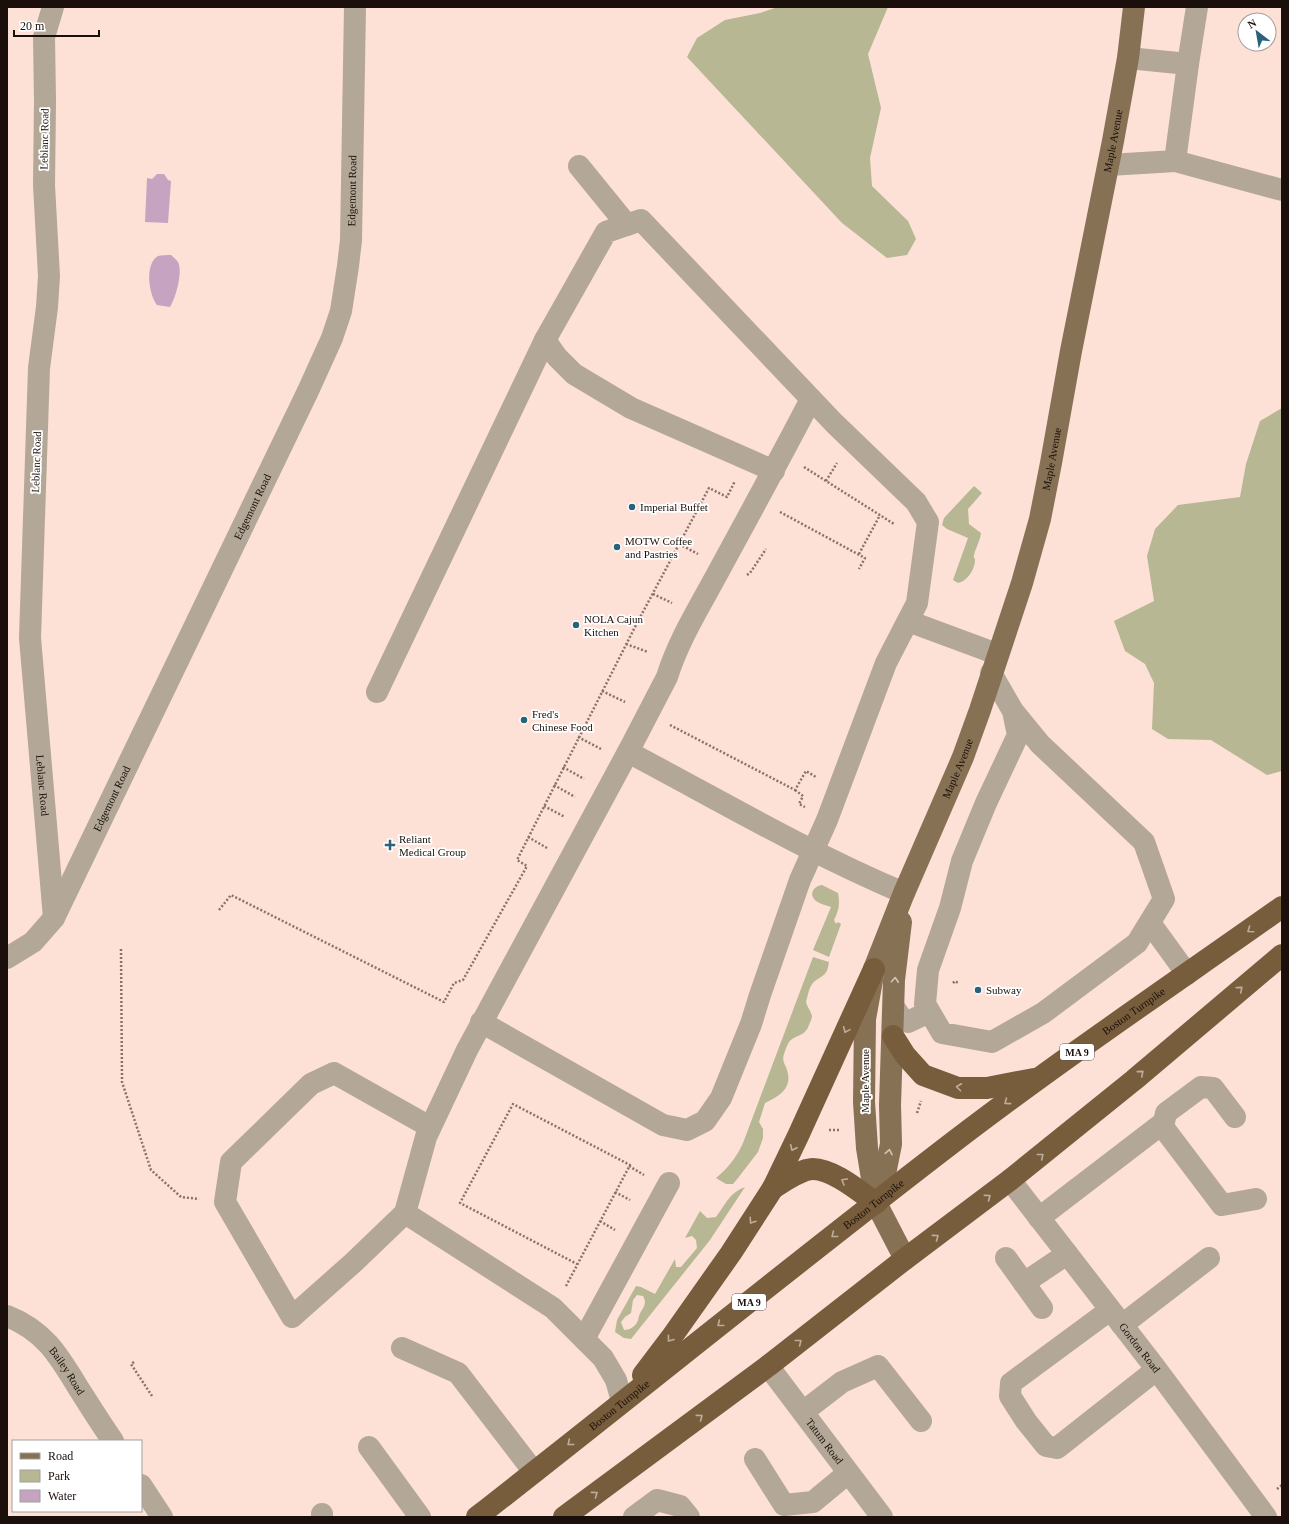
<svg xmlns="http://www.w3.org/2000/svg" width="1289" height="1524" font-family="Georgia,serif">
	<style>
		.green { fill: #b7b794; fill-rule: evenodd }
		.water { fill: #c6a3c1 }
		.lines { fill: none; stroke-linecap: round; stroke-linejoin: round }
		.path { stroke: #86736c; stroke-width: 2.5; stroke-dasharray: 2 2; stroke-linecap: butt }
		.minor { stroke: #b3a797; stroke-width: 22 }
		.major { stroke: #877154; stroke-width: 22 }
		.highway { stroke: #775d3c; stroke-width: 22 }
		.oneway { stroke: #bbae9e }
		.oneway2 { stroke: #cfc6bb }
		.poi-dot { fill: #28637b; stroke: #fff; stroke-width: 1.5 }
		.labels { text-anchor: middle; stroke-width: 3.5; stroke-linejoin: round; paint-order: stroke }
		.shield { fill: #fff; stroke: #5f5754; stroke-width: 1 }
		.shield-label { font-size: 10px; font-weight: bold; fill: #1a0f0b }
		.street-label { font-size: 11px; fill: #1a0f0b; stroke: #fff }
		.poi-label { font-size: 11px; fill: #1a0f0b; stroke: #fff; text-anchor: start }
	</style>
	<rect width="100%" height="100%" fill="#fde0d6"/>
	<!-- green -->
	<g class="green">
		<polygon points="778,7 888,7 868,54 881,108 870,158 872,186 908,221 916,239 907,255 887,258 842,223 687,57 697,38 725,20 760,13"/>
		<polygon points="1282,408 1282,771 1267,775 1211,740 1168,739 1152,729 1154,683 1145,664 1125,651 1114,621 1154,601 1147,556 1155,529 1178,505 1240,497 1246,464 1260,421"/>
		<path d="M974,486L982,493L968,509L969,524L981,533C980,541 976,547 974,555C973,561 975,555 975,561C974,571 967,581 958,583L953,580L968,538L947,529L942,525L944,518Z"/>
		<path d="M822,885L838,893C840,904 839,910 834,920L836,924L838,922L841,924L829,957L813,950L831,907C826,905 820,904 816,901C808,894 814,886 822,885Z"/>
		<path d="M813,957L829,962C827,975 825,974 815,981C809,985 808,996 806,1002C807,1007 811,1011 812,1016C812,1019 810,1022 809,1025C805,1037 796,1034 789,1042C787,1045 785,1051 784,1054C781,1062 787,1066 788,1074C791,1090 777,1097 765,1103L759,1122L763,1129V1138L758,1152L738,1178L733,1184H726L716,1178C728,1168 736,1158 743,1143Z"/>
		<path d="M745,1187L710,1240L631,1339L624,1338L615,1332L617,1320L636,1286L641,1287L655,1294L675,1259L676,1267H681L697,1248L696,1240L692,1236L685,1238L700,1211L707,1218L716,1217C726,1204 729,1193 745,1187ZM637,1295L643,1296C648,1305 642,1308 639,1316C638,1321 637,1324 633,1327C631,1329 627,1330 624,1330L621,1322L625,1317L631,1313L633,1300Z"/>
	</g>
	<!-- water -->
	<g class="water">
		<polygon points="157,174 164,174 168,180 171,181 168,223 145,222 147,178 152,179"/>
		<path d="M171,255C173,257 176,259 178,262C183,272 176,297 170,307L157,305C149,295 144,264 158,256C162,255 167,255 171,255Z"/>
	</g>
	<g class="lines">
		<!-- path -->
		<g class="path">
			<polyline points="804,467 894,524"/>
			<polyline points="826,481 837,463"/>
			<polyline points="780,512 865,558 859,569"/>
			<polyline points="679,544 698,554"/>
			<polyline points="859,554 880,515"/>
			<polyline points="747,575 750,573 766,549"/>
			<polyline points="653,594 672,603"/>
			<polyline points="626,644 648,652"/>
			<polyline points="602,691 625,702"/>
			<polyline points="670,725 795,790 806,771 816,777"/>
			<polyline points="578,737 601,749"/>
			<polyline points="563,767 584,779"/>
			<polyline points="554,785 575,797"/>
			<polyline points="795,790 803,796 799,804 805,807"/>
			<polyline points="544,806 565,817"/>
			<polyline points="528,837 547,848"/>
			<polyline points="219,910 231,895 444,1002 454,983 463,980 527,866 517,860 636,625 709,488 727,497 735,481"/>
			<polyline points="121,949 122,1082 151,1170 181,1197 199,1199"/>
			<polyline points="953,983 955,981 958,983"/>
			<polyline points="917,1113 921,1101"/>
			<polyline points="829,1130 840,1130"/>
			<polyline points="629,1166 644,1175"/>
			<polyline points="615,1192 630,1200"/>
			<polyline points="600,1221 615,1230"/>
			<polyline points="566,1286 630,1165 513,1104 460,1203 577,1264"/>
			<polyline points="134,1362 131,1364 152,1396"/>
			<polyline points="1277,1489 1282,1485"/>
		</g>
		<!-- minor -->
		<g class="minor">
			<path id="s1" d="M53,7L44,37L45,101L44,185L49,276L47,307L39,368L30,638L54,918"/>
			<polyline points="1128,58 1188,64 1197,7"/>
			<polyline points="1175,161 1282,190"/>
			<polyline points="1109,165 1175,161 1188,64"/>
			<polyline points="579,166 627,225"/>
			<path d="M811,399C782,455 752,510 722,565C703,601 679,638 667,677L628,752C719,800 809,853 904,893"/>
			<polyline points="908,621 997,654"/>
			<polyline points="991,673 1013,711 1040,744 1144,842 1164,899 1137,943 1043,1013 992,1042 942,1033 925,1004 928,970 950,908 962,861 986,803 1018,735 1013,711"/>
			<polyline points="377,692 545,340"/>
			<polyline points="1150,923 1187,974"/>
			<path id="s2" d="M7,958L33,942L54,918L308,391L332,338L341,311L348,266L351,240L355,7"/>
			<polyline points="894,1007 902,1019 908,1022 929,1012"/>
			<polyline points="481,1022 663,1125 687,1130 705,1121 721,1098 751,1024 760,995 800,880 827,820 886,663 917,603 928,522 916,502 834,423 641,220 606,232 545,340 557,357 574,374 631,408 774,471"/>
			<polyline points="1235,1117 1213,1088 1201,1087 1166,1113 1163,1127 1222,1205 1256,1199"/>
			<polyline points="430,1127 334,1073 311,1084 231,1162 225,1202 292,1317 354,1262 405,1213 426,1137 467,1050 628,752"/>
			<path id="s3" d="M1010,1180L1154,1366L1266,1517"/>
			<polyline points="405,1213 553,1308 603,1358 616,1380 622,1401"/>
			<polyline points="1039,1218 1163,1123"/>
			<polyline points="1006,1258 1042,1308"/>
			<polyline points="1024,1283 1067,1254"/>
			<polyline points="1110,1310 1011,1383 1010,1396 1026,1421 1046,1446 1057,1448 1156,1370"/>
			<path id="s4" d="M7,1316C45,1331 59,1356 79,1389C90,1406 101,1424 113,1441"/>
			<polyline points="1122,1325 1209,1258"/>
			<polyline points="584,1339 669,1183"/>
			<polyline points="402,1348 458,1373 534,1472"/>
			<path id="s5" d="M768,1366L882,1517"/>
			<polyline points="803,1412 842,1382 878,1366 921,1421"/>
			<polyline points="369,1447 420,1517"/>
			<polyline points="755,1459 784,1505 813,1502 848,1473"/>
			<polyline points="141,1485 162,1517"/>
			<polyline points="322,1514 322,1517"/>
			<polyline points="634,1517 657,1500 680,1506 689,1517"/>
		</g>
		<!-- major -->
		<g class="major">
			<polyline points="877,1197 886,1169 891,1144 890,1105 894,980 901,922"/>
			<path id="s6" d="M905,1259L876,1203L867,1148L864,1102L865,1019L874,969L904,893L963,757L980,710L1022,583L1040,519L1051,463L1071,351L1113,141L1128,58L1134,7"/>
		</g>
		<!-- highway -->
		<g class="highway">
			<polyline points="893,1036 905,1055 923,1075 958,1088 987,1088 1034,1079"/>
			<path d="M773,1188C783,1182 801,1169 813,1169C833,1169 860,1192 876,1203"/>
			<polyline points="643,1375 671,1338 731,1253 773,1188 798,1136 874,969"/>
			<path id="s7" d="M477,1517C637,1392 794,1264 956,1140C1062,1059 1173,984 1282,907"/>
			<polyline points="564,1517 768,1366 905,1259 1010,1180 1134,1080 1282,955"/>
		</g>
	</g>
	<!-- one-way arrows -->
	<defs><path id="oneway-chevron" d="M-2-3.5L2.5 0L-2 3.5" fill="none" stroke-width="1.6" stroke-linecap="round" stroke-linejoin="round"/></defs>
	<g class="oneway">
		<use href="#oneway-chevron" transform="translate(1250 930) rotate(145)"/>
		<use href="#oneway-chevron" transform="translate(1240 989) rotate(-40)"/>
		<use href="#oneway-chevron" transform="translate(846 1030) rotate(114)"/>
		<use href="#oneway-chevron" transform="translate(1141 1073) rotate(-40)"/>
		<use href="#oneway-chevron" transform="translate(959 1087) rotate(-173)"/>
		<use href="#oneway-chevron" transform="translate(1007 1102) rotate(143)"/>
		<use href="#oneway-chevron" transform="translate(793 1148) rotate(115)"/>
		<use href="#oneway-chevron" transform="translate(1041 1156) rotate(-39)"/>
		<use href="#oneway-chevron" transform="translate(844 1181) rotate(-150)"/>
		<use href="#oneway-chevron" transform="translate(988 1197) rotate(-37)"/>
		<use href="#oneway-chevron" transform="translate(752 1221) rotate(123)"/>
		<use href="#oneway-chevron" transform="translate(834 1235) rotate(142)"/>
		<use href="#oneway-chevron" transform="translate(936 1237) rotate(-37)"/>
		<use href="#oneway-chevron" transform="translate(720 1324) rotate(142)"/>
		<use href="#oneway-chevron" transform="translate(670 1339) rotate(127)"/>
		<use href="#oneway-chevron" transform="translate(799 1342) rotate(-38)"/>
		<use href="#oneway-chevron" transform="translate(700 1417) rotate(-37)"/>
		<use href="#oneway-chevron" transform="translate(570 1443) rotate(141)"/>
		<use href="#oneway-chevron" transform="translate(595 1494) rotate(-36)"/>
	</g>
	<g class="oneway2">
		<use href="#oneway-chevron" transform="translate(895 980) rotate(-86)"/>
		<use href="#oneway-chevron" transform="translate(889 1152) rotate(-79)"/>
	</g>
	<!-- markers -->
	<g class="poi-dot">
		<circle cx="632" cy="507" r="4"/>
		<circle cx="617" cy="547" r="4"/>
		<circle cx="576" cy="625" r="4"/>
		<circle cx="524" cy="720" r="4"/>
		<path d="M388 839h4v4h4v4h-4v4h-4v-4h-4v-4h4z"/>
		<circle cx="978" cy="990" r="4"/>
	</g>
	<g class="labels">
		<!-- shield labels -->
		<g class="shield">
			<rect x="1060" y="1044" width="34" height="16" rx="3"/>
			<rect x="732" y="1294" width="34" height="16" rx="3"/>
		</g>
		<g class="shield-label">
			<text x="1077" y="1056">MA 9</text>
			<text x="749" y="1306">MA 9</text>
		</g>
		<!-- street labels -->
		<g class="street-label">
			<text transform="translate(44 139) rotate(-89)" y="4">Leblanc Road</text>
			<text dy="4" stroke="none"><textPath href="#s6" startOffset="1164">Maple Avenue</textPath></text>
			<text dy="4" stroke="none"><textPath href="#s2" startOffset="855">Edgemont Road</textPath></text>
			<text dy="4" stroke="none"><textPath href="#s6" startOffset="840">Maple Avenue</textPath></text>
			<text transform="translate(36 462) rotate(-88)" y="4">Leblanc Road</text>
			<text dy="4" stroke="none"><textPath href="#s2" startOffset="519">Edgemont Road</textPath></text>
			<text dy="4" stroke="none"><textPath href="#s6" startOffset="516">Maple Avenue</textPath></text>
			<text dy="4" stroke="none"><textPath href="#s1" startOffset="781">Leblanc Road</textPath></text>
			<text dy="4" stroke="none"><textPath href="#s2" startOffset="195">Edgemont Road</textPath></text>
			<text dy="4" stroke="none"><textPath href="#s7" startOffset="829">Boston Turnpike</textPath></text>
			<text transform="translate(865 1081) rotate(-90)" y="4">Maple Avenue</text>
			<text dy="4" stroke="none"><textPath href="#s7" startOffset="505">Boston Turnpike</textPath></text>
			<text dy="4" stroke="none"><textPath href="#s3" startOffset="212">Gordon Road</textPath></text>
			<text dy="4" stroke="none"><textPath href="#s4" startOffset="83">Bailey Road</textPath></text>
			<text dy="4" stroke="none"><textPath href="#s7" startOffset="181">Boston Turnpike</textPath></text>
			<text dy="4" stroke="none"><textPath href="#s5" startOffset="94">Tatum Road</textPath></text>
		</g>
		<!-- poi labels -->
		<g class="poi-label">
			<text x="640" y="511">Imperial Buffet</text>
			<text x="625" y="545">MOTW Coffee<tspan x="625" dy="13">and Pastries</tspan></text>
			<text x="584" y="623">NOLA Cajun<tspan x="584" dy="13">Kitchen</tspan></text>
			<text x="532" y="718">Fred's<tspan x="532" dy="13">Chinese Food</tspan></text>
			<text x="399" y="843">Reliant<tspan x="399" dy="13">Medical Group</tspan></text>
			<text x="986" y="994">Subway</text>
		</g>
	</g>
	<!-- border -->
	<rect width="1289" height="1524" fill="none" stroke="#1a0f0b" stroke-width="16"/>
	<!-- legend -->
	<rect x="12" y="1440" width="130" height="72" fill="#ffffff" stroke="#a39f9d"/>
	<rect x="20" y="1453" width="20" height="6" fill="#877154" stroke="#a39f9d"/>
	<text x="48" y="1460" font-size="12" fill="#1a0f0b">Road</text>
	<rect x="20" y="1470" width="20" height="12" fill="#b7b794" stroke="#a39f9d"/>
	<text x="48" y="1480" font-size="12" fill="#1a0f0b">Park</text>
	<rect x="20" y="1490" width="20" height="12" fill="#c6a3c1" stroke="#a39f9d"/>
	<text x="48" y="1500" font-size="12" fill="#1a0f0b">Water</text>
	<!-- north arrow -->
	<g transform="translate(1257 32) rotate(329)"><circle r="19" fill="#ffffff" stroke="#a39f9d"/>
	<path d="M0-3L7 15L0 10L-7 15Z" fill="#28637b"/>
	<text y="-6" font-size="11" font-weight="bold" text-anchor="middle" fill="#1a0f0b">N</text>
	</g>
	<!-- scale -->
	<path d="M14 30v6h85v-6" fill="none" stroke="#1a0f0b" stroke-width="2"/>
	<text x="20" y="30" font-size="12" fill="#1a0f0b" stroke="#ffffff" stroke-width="3" paint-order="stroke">20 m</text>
</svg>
